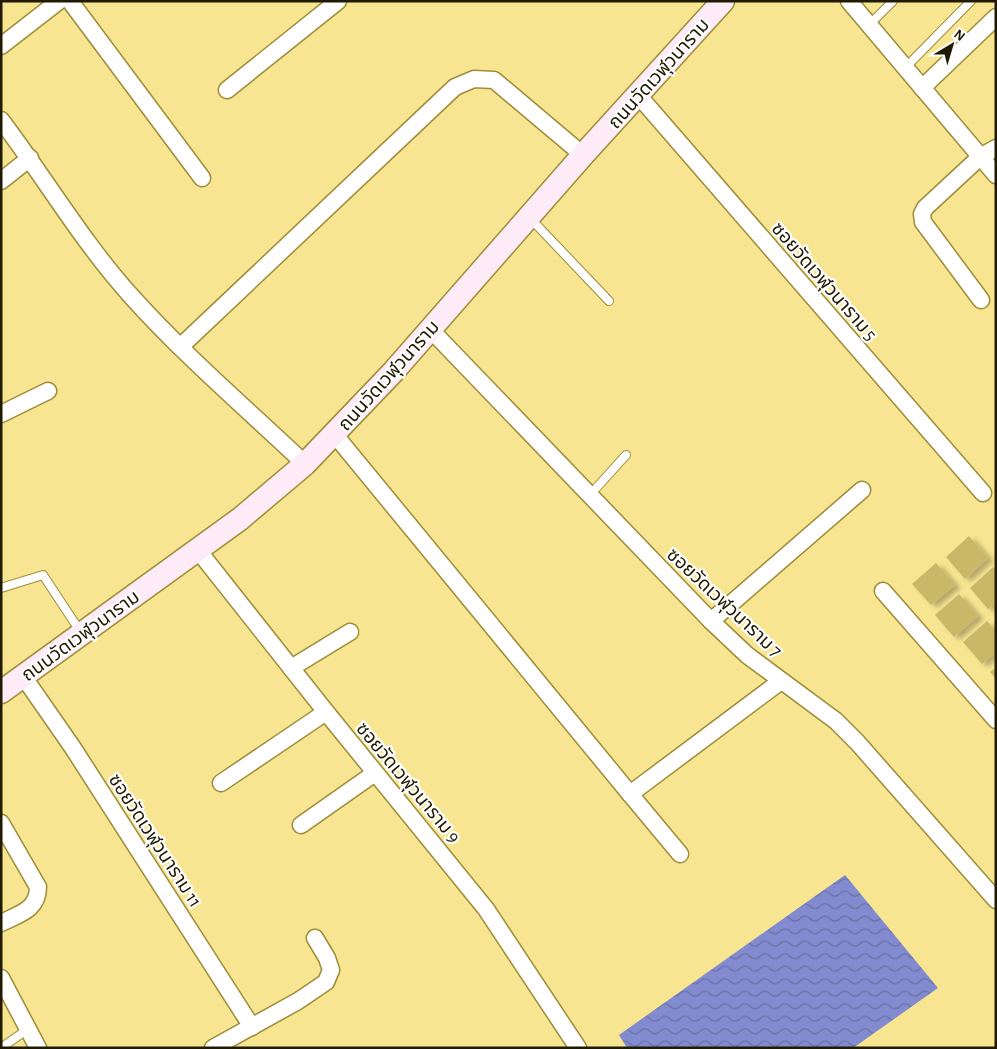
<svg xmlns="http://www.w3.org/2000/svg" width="997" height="1049" font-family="'Alegreya Sans','Noto Sans Thai',sans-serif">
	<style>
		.water { fill: url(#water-waves) }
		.building { fill: #c9b867; filter: url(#shadow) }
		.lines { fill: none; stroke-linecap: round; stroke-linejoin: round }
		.lane-casing { stroke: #9e8c38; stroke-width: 10 }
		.street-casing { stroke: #9e8c38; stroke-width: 19 }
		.secondary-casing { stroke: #9e8c38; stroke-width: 25 }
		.lane { stroke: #fff; stroke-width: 8 }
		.street { stroke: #fff; stroke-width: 16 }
		.secondary { stroke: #fdecf8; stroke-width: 22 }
		.labels { text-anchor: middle; stroke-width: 4.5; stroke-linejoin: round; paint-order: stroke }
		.street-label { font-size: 19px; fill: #1f1a01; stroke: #fff }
	</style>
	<defs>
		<pattern id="water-waves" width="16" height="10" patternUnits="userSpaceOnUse" patternTransform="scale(1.25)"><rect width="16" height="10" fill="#828bd0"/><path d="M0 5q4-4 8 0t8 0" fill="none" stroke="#6a71a6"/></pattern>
		<filter id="shadow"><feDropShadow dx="5.5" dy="3" stdDeviation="2.5" flood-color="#0004"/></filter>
	</defs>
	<rect width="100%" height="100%" fill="#f7e591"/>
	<!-- water -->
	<polygon class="water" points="845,875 938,988 853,1048 627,1048 619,1035"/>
	<!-- building -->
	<g class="building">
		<polygon points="969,536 988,558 965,579 946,557"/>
		<polygon points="936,563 955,585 931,605 912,584"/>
		<polygon points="993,567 996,570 996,603 988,609 970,588"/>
		<polygon points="959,594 978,616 954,637 935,615"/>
		<polygon points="987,621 996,631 996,652 982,664 963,642"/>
		<polygon points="996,667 996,679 990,672"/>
	</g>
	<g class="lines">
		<defs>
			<g id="lane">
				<polyline points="869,25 893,1"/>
				<polyline points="905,68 971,1"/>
				<polyline points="530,218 609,301"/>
				<polyline points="589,496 626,455"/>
				<polyline points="1,588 43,575 80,631"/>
				<polyline points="1,1048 28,1029"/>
			</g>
			<g id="street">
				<polyline points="70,1 202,178"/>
				<polyline points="849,1 996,175"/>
				<polyline points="1,46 59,1"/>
				<polyline points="922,88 996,17"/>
				<polyline points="227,90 338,1"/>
				<polyline points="638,95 983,493"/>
				<path d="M1,120C45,178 83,243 132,297C186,357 247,409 305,464"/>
				<polyline points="1,181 30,158"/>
				<polyline points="981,300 923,222 922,214 925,208 980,157 996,148"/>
				<polyline points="430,329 711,621 747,655 836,721 857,742 996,900"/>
				<polyline points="180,347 455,87 474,79 494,80 583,155"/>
				<polyline points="1,414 48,391"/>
				<polyline points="335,435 630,794 781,681"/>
				<polyline points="197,549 326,712 486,909 578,1048"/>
				<polyline points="883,591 996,720"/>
				<polyline points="711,621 862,490"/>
				<polyline points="291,668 350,632"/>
				<polyline points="23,676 73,748 252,1027"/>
				<polyline points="221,783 326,712"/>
				<polyline points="630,794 680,854"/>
				<path d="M1,823L38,887C38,910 19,914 1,923"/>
				<polyline points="301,825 375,773"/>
				<polyline points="1,978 38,1048"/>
				<polyline points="213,1048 298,1001 326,982 331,970 327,958 315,938"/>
			</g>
			<polyline id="secondary" points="1,692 240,519 305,464 393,372 583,155 723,1"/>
		</defs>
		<!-- lane casing -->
		<use href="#lane" class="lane-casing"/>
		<!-- street casing -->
		<use href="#street" class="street-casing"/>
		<!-- secondary casing -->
		<use href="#secondary" class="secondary-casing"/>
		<!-- lane -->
		<use href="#lane" class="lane"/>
		<!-- street -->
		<use href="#street" class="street"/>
		<!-- secondary -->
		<use href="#secondary" class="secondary"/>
	</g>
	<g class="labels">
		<!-- street labels -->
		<g class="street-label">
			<text transform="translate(658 73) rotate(-48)" y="7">ถนนวัดเวฬุวนาราม</text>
			<text transform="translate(825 281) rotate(49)" y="7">ซอยวัดเวฬุวนาราม 5</text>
			<text transform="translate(388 375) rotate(-48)" y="7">ถนนวัดเวฬุวนาราม</text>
			<text transform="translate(725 602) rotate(43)" y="7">ซอยวัดเวฬุวนาราม 7</text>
			<text transform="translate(80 635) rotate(-36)" y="7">ถนนวัดเวฬุวนาราม</text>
			<text transform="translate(409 782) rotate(50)" y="7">ซอยวัดเวฬุวนาราม 9</text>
			<text transform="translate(156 840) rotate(57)" y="7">ซอยวัดเวฬุวนาราม 11</text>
		</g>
	</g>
	<!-- border -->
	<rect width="997" height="1049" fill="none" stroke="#1f1a01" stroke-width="5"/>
	<!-- north arrow -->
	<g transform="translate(952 45) rotate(38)" stroke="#ffffff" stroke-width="4" paint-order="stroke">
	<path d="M0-4L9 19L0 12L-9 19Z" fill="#1f1a01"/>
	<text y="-8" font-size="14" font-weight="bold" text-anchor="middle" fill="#1f1a01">N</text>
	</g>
</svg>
